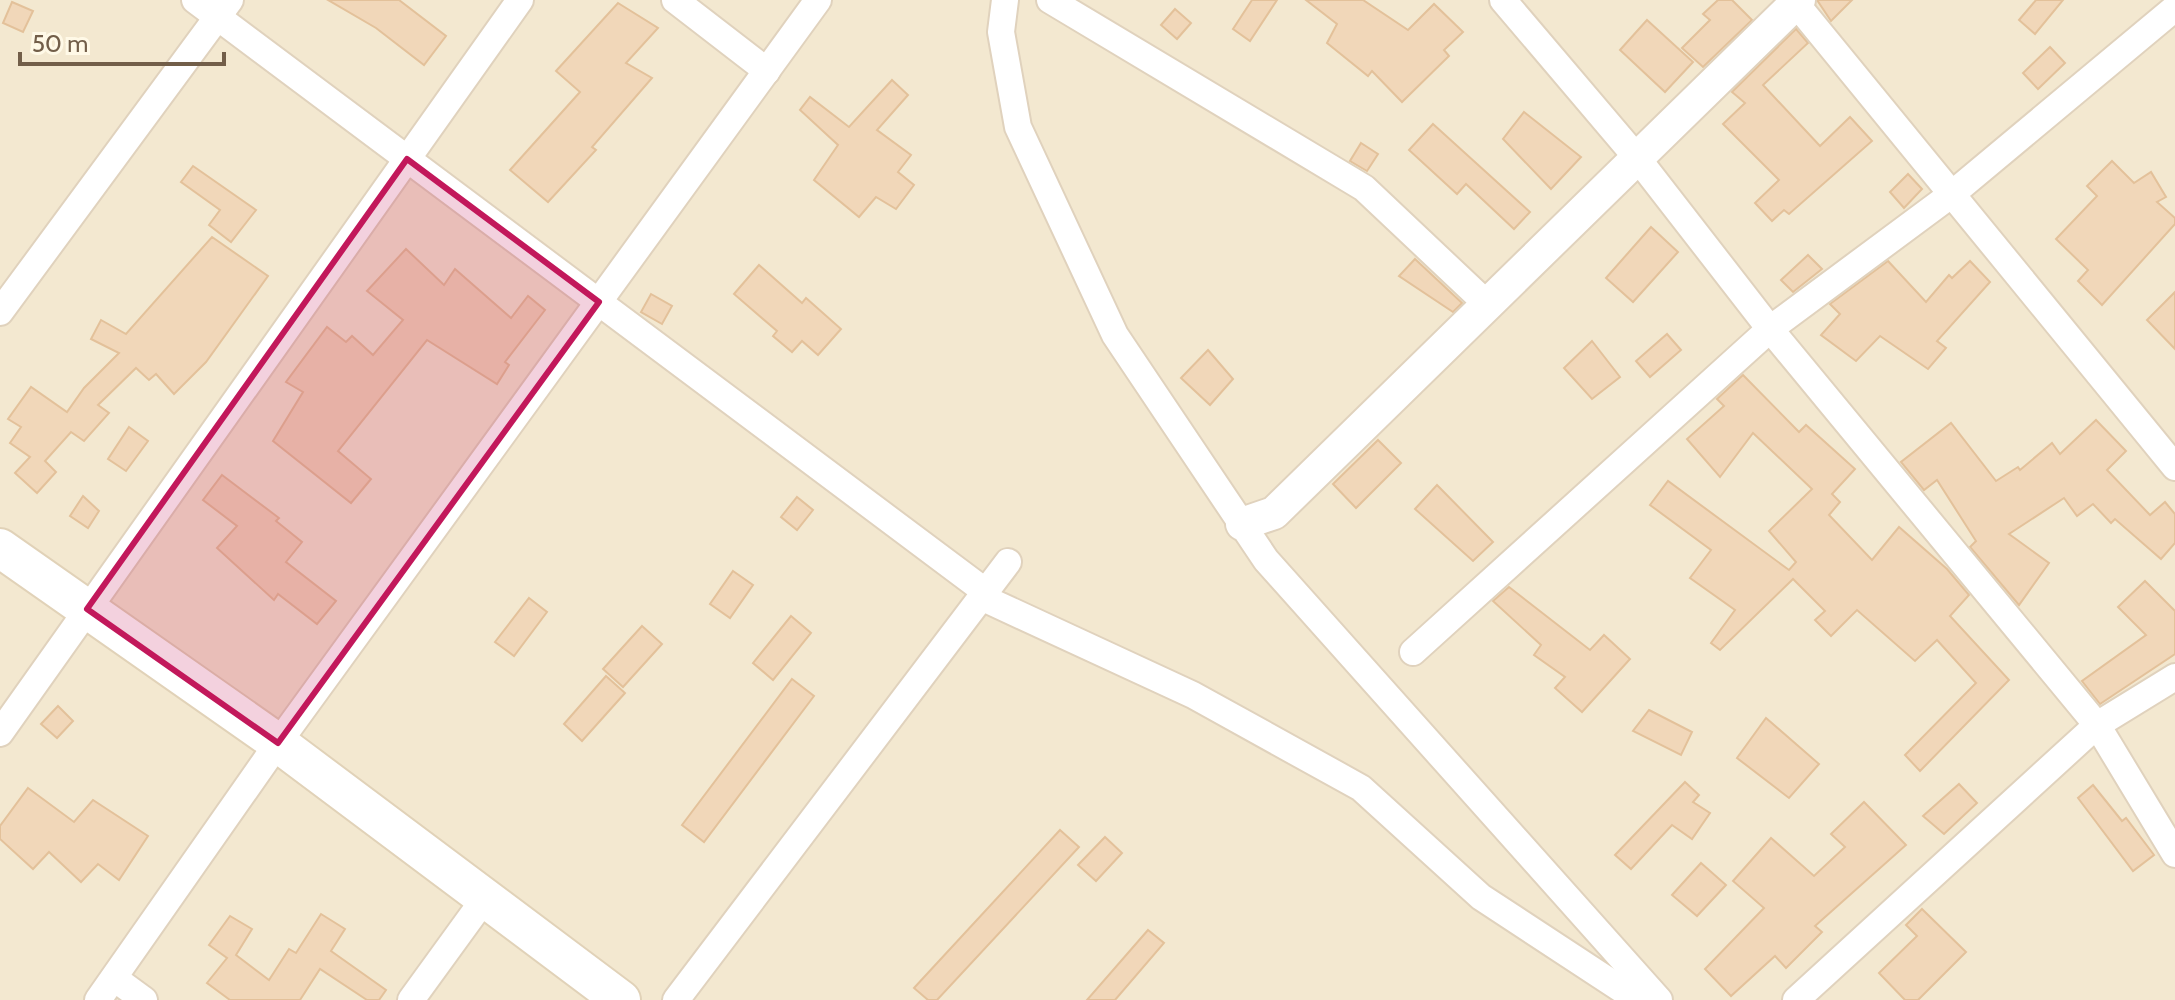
<svg xmlns="http://www.w3.org/2000/svg" width="2175" height="1000" font-family="Cabin,sans-serif">
	<style>
		.residential { fill: #f3e8d0 }
		.building { fill: #f1d7b9; stroke: #e3c19a; stroke-width: 2 }
		.lines { fill: none; stroke-linecap: round; stroke-linejoin: round }
		.minor-casing { stroke: #e0d2bd; stroke-width: 30 }
		.tertiary-casing { stroke: #e0d2bd; stroke-width: 36 }
		.secondary-casing { stroke: #e1d2b8; stroke-width: 42 }
		.minor { stroke: #fff; stroke-width: 26 }
		.tertiary { stroke: #fff; stroke-width: 32 }
		.secondary { stroke: #fff; stroke-width: 38 }
		.marked { fill: #c2185b; fill-opacity: 0.2; stroke: #c2185b; stroke-width: 6; stroke-linejoin: round }
	</style>
	<rect width="100%" height="100%" fill="#fcf5e1"/>
	<!-- residential -->
	<rect class="residential" x="0" y="0" width="2175" height="1000"/>
	<!-- building -->
	<g class="building">
		<polygon points="328,0 399,0 446,36 424,65 376,28"/>
		<polygon points="1252,0 1277,0 1250,41 1233,29"/>
		<polygon points="1306,0 1363,0 1408,30 1434,4 1463,32 1444,50 1449,56 1402,102 1372,71 1368,76 1327,43 1337,24"/>
		<polygon points="1718,0 1732,0 1752,20 1703,67 1682,48 1710,20 1703,14"/>
		<polygon points="1817,0 1852,0 1831,21"/>
		<polygon points="2036,0 2063,0 2035,34 2019,20"/>
		<polygon points="12,2 33,11 23,32 3,23"/>
		<polygon points="618,3 658,28 626,63 652,78 592,147 596,150 548,202 510,170 580,92 556,71"/>
		<polygon points="1175,9 1191,23 1177,39 1161,25"/>
		<polygon points="1647,20 1693,62 1665,92 1620,50"/>
		<polygon points="1796,29 1808,43 1763,85 1820,146 1850,117 1872,141 1789,214 1784,210 1772,221 1755,203 1779,180 1723,124 1745,103 1732,92"/>
		<polygon points="2050,47 2065,63 2038,89 2023,73"/>
		<polygon points="892,80 908,95 877,130 911,155 898,172 914,185 896,209 876,197 859,217 814,180 838,145 800,110 810,97 849,127"/>
		<polygon points="1524,112 1581,157 1551,189 1503,139"/>
		<polygon points="1433,124 1530,212 1514,229 1466,184 1457,194 1409,150"/>
		<polygon points="1361,143 1378,154 1367,171 1350,161"/>
		<polygon points="2112,161 2134,183 2151,172 2166,197 2157,202 2175,218 2175,224 2102,305 2078,281 2088,270 2056,239 2097,196 2087,186"/>
		<polygon points="193,166 256,210 231,242 209,225 220,210 181,182"/>
		<polygon points="1908,174 1922,189 1904,208 1890,192"/>
		<polygon points="1651,227 1678,252 1633,302 1606,278"/>
		<polygon points="212,237 268,276 206,362 174,394 156,374 149,380 136,368 98,405 109,413 84,441 71,432 45,461 56,472 37,493 15,473 30,457 10,443 21,427 8,419 31,387 67,412 84,388 119,353 91,339 101,320 126,334"/>
		<polygon points="406,249 444,285 455,269 511,318 528,296 545,310 505,362 509,365 497,384 427,340 338,451 371,479 351,503 273,441 303,392 286,382 327,327 346,342 352,336 373,355 403,320 367,291"/>
		<polygon points="1808,255 1822,269 1793,292 1781,280"/>
		<polygon points="1415,259 1462,303 1453,312 1399,276"/>
		<polygon points="1888,261 1926,302 1949,275 1952,278 1970,261 1990,282 1937,341 1946,348 1928,369 1880,336 1856,361 1821,335 1840,314 1830,304"/>
		<polygon points="759,265 802,303 806,298 841,329 818,355 802,341 792,352 773,336 777,331 734,294"/>
		<polygon points="2175,292 2175,349 2147,320"/>
		<polygon points="651,294 672,306 662,324 641,312"/>
		<polygon points="1667,334 1681,350 1650,377 1636,361"/>
		<polygon points="1592,341 1620,377 1592,399 1564,368"/>
		<polygon points="1208,350 1233,379 1210,405 1181,378"/>
		<polygon points="1743,375 1799,432 1806,425 1855,469 1832,494 1840,502 1829,515 1872,560 1899,527 1947,569 1969,595 1950,616 2009,680 1920,771 1905,755 1976,683 1937,640 1915,661 1857,610 1831,636 1815,620 1825,611 1793,579 1720,650 1711,643 1735,610 1690,578 1711,550 1650,505 1668,481 1789,570 1796,562 1769,531 1812,489 1753,433 1720,477 1687,439 1724,406 1717,399"/>
		<polygon points="2096,420 2126,451 2107,470 2150,515 2165,502 2175,514 2175,543 2161,559 2115,519 2111,523 2093,504 2077,516 2064,498 2009,534 2049,563 2019,605 1970,547 1976,541 1937,480 1924,490 1901,462 1951,423 1996,481 2018,467 2020,470 2052,443 2060,454"/>
		<polygon points="129,427 148,441 126,471 108,459"/>
		<polygon points="1378,440 1401,463 1356,508 1333,484"/>
		<polygon points="222,475 279,518 276,521 302,542 286,562 336,601 317,624 278,594 274,600 217,548 237,526 203,500"/>
		<polygon points="1437,485 1493,542 1473,561 1415,509"/>
		<polygon points="83,496 99,511 88,528 70,516"/>
		<polygon points="797,497 813,510 797,530 781,517"/>
		<polygon points="733,571 753,585 730,618 710,604"/>
		<polygon points="2145,581 2175,611 2175,654 2100,704 2082,681 2146,635 2118,607"/>
		<polygon points="1509,587 1590,650 1604,635 1630,659 1582,712 1555,688 1565,677 1534,655 1541,645 1493,601"/>
		<polygon points="529,598 547,612 514,656 495,642"/>
		<polygon points="791,616 811,633 773,680 753,663"/>
		<polygon points="642,626 662,644 623,687 603,669"/>
		<polygon points="606,676 625,693 582,741 564,724"/>
		<polygon points="792,679 814,696 704,842 682,825"/>
		<polygon points="58,706 73,721 57,738 41,724"/>
		<polygon points="1649,710 1692,732 1681,755 1633,731"/>
		<polygon points="1766,718 1819,764 1789,798 1737,758"/>
		<polygon points="1685,782 1699,795 1693,802 1710,813 1692,839 1672,825 1631,869 1615,855"/>
		<polygon points="1959,784 1977,803 1944,834 1923,816"/>
		<polygon points="2093,785 2122,821 2126,818 2154,855 2133,871 2078,798"/>
		<polygon points="28,788 74,822 93,800 148,836 119,880 98,864 81,882 49,852 33,869 0,839 0,826"/>
		<polygon points="1864,802 1906,845 1815,926 1822,932 1786,968 1775,956 1731,996 1705,969 1764,908 1733,881 1771,838 1814,876 1845,847 1831,834"/>
		<polygon points="1060,830 1079,847 937,1000 928,1000 914,988"/>
		<polygon points="1105,837 1122,853 1096,881 1078,865"/>
		<polygon points="1701,863 1726,885 1697,916 1672,895"/>
		<polygon points="1922,909 1966,952 1918,1000 1905,1000 1879,973 1917,936 1906,925"/>
		<polygon points="321,914 345,929 331,951 386,990 379,1000 367,1000 320,969 300,1000 230,1000 207,983 227,958 209,945 230,916 252,929 236,955 269,980 289,949 296,953"/>
		<polygon points="1148,930 1164,943 1115,1000 1087,1000"/>
	</g>
	<g class="lines">
		<defs>
			<g id="minor">
				<polyline points="195,0 986,592"/>
				<polyline points="675,0 767,71"/>
				<polyline points="1005,0 1001,32 1018,127 1115,335 1266,560 1659,1000"/>
				<polyline points="1050,0 1364,188 1488,305"/>
				<polyline points="1503,0 1638,159 1770,329 2097,725 2175,854"/>
				<polyline points="1793,0 2175,467"/>
				<polyline points="0,312 230,0"/>
				<polyline points="981,597 1193,695 1361,788 1481,897 1638,1000"/>
				<polyline points="1413,652 1770,329 1952,194 2175,8"/>
				<polyline points="0,733 520,0"/>
				<polyline points="114,978 144,1000"/>
				<polyline points="98,1000 278,743 818,0"/>
				<polyline points="411,1000 485,898"/>
				<polyline points="676,1000 1008,562"/>
				<polyline points="1796,1000 2097,725 2175,677"/>
			</g>
			<polyline id="tertiary" points="1242,524 1274,513 1799,0"/>
			<polyline id="secondary" points="0,548 278,743 621,1000"/>
		</defs>
		<!-- minor casing -->
		<use href="#minor" class="minor-casing"/>
		<!-- tertiary casing -->
		<use href="#tertiary" class="tertiary-casing"/>
		<!-- secondary casing -->
		<use href="#secondary" class="secondary-casing"/>
		<!-- minor -->
		<use href="#minor" class="minor"/>
		<!-- tertiary -->
		<use href="#tertiary" class="tertiary"/>
		<!-- secondary -->
		<use href="#secondary" class="secondary"/>
	</g>
	<!-- marked area -->
	<path class="marked" d="M407,159L599,302L278,743L87,609Z"/>
	<!-- scale -->
	<path d="M20 52v12h204v-12" fill="none" stroke="#725e49" stroke-width="4"/>
	<text x="32" y="52" font-size="24" fill="#725e49" stroke="#fff9e7" stroke-width="6" paint-order="stroke">50 m</text>
</svg>
